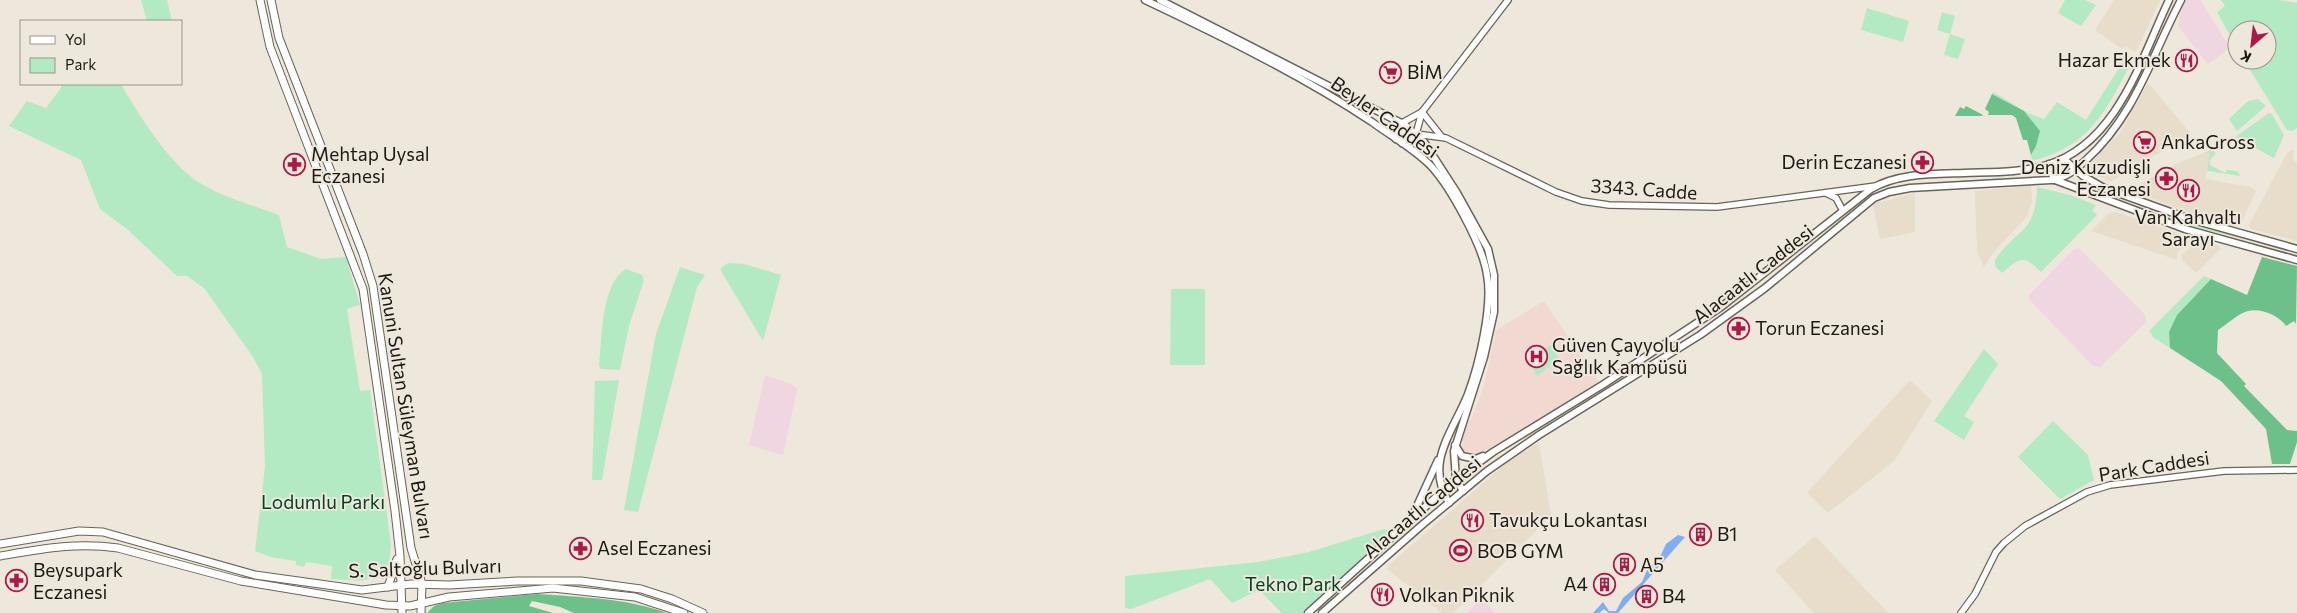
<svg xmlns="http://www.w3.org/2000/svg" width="2297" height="613" font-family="Commissioner,sans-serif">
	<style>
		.built { fill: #e8dcca }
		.education { fill: #efd6e0 }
		.medical { fill: #f1d8d1 }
		.green { fill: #b3eac4 }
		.forest { fill: #6ec08b }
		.water { fill: #82adf3 }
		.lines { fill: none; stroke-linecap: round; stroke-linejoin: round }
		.tertiary-casing { stroke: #6a6359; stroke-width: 8 }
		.secondary-casing { stroke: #6a6359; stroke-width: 9 }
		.primary-casing { stroke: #6a6359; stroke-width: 9 }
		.tertiary { stroke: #fff; stroke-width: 5.5 }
		.secondary { stroke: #fff; stroke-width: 6 }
		.primary { stroke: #fff; stroke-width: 7 }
		.labels { text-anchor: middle; stroke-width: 4; stroke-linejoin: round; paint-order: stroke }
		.poi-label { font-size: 19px; fill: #1c1915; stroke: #eee7db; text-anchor: start }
		.street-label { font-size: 19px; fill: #1c1915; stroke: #eee7db }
		.park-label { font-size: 19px; fill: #004322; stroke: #eee7db }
	</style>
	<rect width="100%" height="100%" fill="#eee7db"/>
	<!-- built -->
	<g class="built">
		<polygon points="2114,0 2160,0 2136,52 2125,46 2122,49 2095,30"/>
		<polygon points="2148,83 2191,134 2110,182 2092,172 2088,163 2093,157 2095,158 2120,133"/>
		<polygon points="2293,149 2294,161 2297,163 2297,241 2251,229 2249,225 2287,153"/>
		<polygon points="2211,150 2205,179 2250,187 2256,191 2239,226 2190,213 2130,190 2176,164"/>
		<polygon points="2031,186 2032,201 2027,216 1993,253 1984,267 1977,251 1975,191"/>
		<polygon points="1915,193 1915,232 1880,239 1873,204"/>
		<polygon points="2116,212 2188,237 2177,254 2177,260 2091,231 2109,213"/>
		<polygon points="2197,240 2220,246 2220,249 2196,273 2182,260 2182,255"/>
		<polygon points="1910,380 1932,401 1894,461 1828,513 1807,493"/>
		<polygon points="1535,444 1539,444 1551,516 1453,613 1442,613 1387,569 1389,565 1513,457"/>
		<polygon points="1814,537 1817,538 1888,613 1814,613 1775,570"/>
	</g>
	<!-- education -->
	<g class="education">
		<polygon points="2186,0 2200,0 2230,48 2208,64 2178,26 2181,8"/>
		<polygon points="2079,248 2146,316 2146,322 2100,367 2093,366 2029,299 2029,295 2074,249"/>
		<polygon points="765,375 791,384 797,389 783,455 749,445"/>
		<polygon points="1481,599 1496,613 1467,613"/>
	</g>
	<!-- medical -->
	<polygon class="medical" points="1544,301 1599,382 1489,449 1474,455 1466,454 1462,449 1461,435 1473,415 1485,382 1496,330"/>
	<!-- green -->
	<g class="green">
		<polygon points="141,0 167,0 172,21 147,21"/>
		<polygon points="2065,0 2085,0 2096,5 2081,26 2058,13"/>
		<polygon points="2221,0 2278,0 2297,3 2297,128 2292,131 2287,130 2244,60 2267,60 2267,30 2237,30 2237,48 2217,12 2225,6"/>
		<polygon points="1867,8 1909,21 1903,42 1861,30"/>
		<polygon points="1942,12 1955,16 1950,34 1965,39 1958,59 1944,55 1950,34 1937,30"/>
		<path d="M2123,62L2130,65C2105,113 2088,147 2032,161L2031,155L2036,146L2039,131L2024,111L1992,94L1993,92L2028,113L2044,119L2057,102L2086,120Z"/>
		<path d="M61,84H121C138,114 170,165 200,183C224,198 253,205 279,215L287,247L321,259L346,257L360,305L347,309L360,391L370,390L391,545L389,564L382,575L361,581L331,579L332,566L306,562L304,567L296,565V561L271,557L255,551L265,467L262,374L253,357L204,288L187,276H177L127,229L100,209L81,160L9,126L27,101L46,108L61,88Z"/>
		<polygon points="2258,99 2266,106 2237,131 2229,119 2248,101"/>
		<polygon points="2269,113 2272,114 2284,135 2274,158 2235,137"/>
		<polygon points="2211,150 2216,153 2210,160 2210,165 2225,173 2227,170 2237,171 2241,176 2207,171 2210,153 2205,153"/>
		<path d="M2037,187L2070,195L2096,205L2092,210L2097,215L2041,272C2023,254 2020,258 2002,273L1995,266V260C2016,228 2036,235 2037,187Z"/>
		<polygon points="2156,212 2240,238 2190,226 2155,214"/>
		<polygon points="728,263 744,264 781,275 763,341 721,271 721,268"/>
		<polygon points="680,267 705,275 697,287 638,512 624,510 656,334"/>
		<path d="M626,269L642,275L644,280L629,326L620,370L601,369L599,366C602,339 601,283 626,269Z"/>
		<polygon points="2204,276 2211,279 2177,315 2169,332 2170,348 2154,338 2149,331"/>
		<polygon points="1171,289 1205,289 1205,365 1170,365"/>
		<polygon points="1551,345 1559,359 1537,376 1527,360"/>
		<polygon points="1984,349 1998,364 1964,416 1974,422 1964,440 1934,421"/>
		<polygon points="619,380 602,480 592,480 595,381"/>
		<polygon points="2053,421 2088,455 2094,480 2060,499 2018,457"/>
		<polygon points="1384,529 1392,532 1303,613 1282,613 1259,590 1232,603 1210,579 1131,609 1125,608 1125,576 1258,562 1309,552"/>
	</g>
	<!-- forest -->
	<g class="forest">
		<polygon points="1992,94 2024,111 2040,131 2036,146 2031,155 2027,140 2023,140 2016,118 2012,115 1988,115 1989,112 1985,109"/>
		<polygon points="1966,106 1983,115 1982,116 1955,116 1960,107 1964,109"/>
		<path d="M2262,257L2297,266L2296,324L2294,321L2286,326C2279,316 2262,308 2248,311C2239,313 2226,325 2218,330L2217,353L2246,384L2244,386L2287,430L2297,431V442L2290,464H2272L2266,429L2221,381L2170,348L2169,332L2177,315L2211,279L2247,295Z"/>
		<path d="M537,594C580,597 626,598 667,613H574L560,607L532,601L529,606L553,613H427L434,606L443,603Z"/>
	</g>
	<!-- water -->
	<polygon class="water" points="1678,535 1685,537 1618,613 1609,613 1604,609 1599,613 1593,613 1603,602 1609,611 1616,611 1623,598 1642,582 1648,568 1659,559 1666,544"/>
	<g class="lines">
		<defs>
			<g id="tertiary">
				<polyline points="1508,0 1422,112 1416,134 1446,138 1556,192 1582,201 1609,205 1717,207 1876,186"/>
				<polyline points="1422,112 1441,136"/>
				<polyline points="1402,123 1422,112"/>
				<polyline points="1826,193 1836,198 1842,209"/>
				<polyline points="1961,613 1975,594 1996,552 2004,543 2025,526 2087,492 2110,485 2224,471 2297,470"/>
			</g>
			<g id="secondary">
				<path d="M1145,0C1223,37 1301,75 1372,122C1391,136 1413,148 1430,165C1450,186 1483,246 1487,275C1493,305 1479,365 1468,394C1453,432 1424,462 1449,503"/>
				<polyline points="1160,0 1405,125 1424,142 1457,193 1488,249 1494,275 1494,312 1484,357 1454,451 1456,479 1463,491"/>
				<polyline points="1396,139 1395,133 1402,123"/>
				<polyline points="1402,143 1408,142 1416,134"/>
				<polyline points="2064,159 2083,176 2104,188 2190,219 2297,249"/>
				<polyline points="2049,164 2054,180"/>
				<polyline points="2055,180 2185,229 2297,260"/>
				<polyline points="1455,445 1462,456 1476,459 1483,456"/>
				<polyline points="1412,517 1438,460"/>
				<path d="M1308,613L1456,479L1493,452L1604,384L1721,307L1871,189C1898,173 1934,174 1964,173C1991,172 2020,173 2047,165C2117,144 2141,59 2169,0"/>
				<path d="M1322,613L1422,525L1487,471L1539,435L1700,335L1765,288L1874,198L1889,192L1910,188L2051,180C2066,178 2075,170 2086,160C2135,116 2151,57 2181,0"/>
			</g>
			<g id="primary">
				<polyline points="260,0 270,47 363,289 395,511 400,556 402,613"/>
				<polyline points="271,0 279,38 363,254 373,286 411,548 422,584 421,613"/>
				<polyline points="0,544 79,531 103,532 255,575 320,584 362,590 411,584 449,585 518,581 581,581 641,589 672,599 703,613"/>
				<path d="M0,556C41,549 76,542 118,548L241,581L386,605L410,606L449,597L553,588L635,597L684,613"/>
				<polyline points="388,587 397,559"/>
			</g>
		</defs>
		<!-- tertiary casing -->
		<use href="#tertiary" class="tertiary-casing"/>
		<!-- secondary casing -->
		<use href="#secondary" class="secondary-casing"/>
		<!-- primary casing -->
		<use href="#primary" class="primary-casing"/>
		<!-- tertiary -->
		<use href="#tertiary" class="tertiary"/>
		<!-- secondary -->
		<use href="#secondary" class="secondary"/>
		<!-- primary -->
		<use href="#primary" class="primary"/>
	</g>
	<!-- icons -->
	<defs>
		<symbol id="restaurant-ring" viewBox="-11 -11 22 22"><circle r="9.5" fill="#eee7db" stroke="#ac1948" stroke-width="1.5"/><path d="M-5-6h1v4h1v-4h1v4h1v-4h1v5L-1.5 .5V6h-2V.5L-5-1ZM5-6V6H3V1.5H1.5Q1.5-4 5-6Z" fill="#ac1948"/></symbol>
		<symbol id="supermarket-ring" viewBox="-11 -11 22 22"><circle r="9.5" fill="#eee7db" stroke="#ac1948" stroke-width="1.5"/><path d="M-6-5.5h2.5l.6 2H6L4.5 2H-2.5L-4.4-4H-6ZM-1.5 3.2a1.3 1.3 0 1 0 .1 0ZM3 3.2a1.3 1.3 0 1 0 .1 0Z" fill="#ac1948"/></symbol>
		<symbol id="pharmacy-ring" viewBox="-11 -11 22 22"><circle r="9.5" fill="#eee7db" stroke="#ac1948" stroke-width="1.5"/><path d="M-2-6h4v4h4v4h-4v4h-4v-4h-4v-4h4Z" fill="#ac1948"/></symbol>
		<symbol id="hospital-ring" viewBox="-11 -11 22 22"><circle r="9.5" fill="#eee7db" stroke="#ac1948" stroke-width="1.5"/><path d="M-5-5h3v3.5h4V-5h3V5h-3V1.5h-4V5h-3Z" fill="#ac1948"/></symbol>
		<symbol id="building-ring" viewBox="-11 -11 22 22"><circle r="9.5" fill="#eee7db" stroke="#ac1948" stroke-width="1.5"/><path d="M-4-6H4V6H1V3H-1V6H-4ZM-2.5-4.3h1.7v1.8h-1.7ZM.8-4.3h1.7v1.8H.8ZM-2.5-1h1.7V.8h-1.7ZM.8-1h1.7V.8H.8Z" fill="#ac1948"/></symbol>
		<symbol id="stadium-ring" viewBox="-11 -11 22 22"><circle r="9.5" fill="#eee7db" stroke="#ac1948" stroke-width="1.5"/><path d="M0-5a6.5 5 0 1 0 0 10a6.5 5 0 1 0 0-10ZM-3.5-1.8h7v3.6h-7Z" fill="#ac1948"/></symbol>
	</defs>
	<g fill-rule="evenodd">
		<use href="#restaurant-ring" x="2174" y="48" width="25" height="25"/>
		<use href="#supermarket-ring" x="1378" y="60" width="25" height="25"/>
		<use href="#supermarket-ring" x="2132" y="130" width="25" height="25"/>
		<use href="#pharmacy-ring" x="1910" y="150" width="25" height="25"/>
		<use href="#pharmacy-ring" x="282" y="152" width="25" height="25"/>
		<use href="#pharmacy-ring" x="2154" y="166" width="25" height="25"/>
		<use href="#restaurant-ring" x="2176" y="178" width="25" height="25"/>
		<use href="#pharmacy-ring" x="1726" y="316" width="25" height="25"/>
		<use href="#hospital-ring" x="1524" y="344" width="25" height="25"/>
		<use href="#restaurant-ring" x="1460" y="508" width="25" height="25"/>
		<use href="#building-ring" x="1688" y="522" width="25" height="25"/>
		<use href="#pharmacy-ring" x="568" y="536" width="25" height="25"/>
		<use href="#stadium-ring" x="1448" y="538" width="25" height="25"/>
		<use href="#building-ring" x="1612" y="552" width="25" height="25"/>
		<use href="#pharmacy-ring" x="4" y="568" width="25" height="25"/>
		<use href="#building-ring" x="1592" y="572" width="25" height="25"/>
		<use href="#restaurant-ring" x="1370" y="582" width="25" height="25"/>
		<use href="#building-ring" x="1634" y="584" width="25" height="25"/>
	</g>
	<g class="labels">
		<!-- poi labels -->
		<g class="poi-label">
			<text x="2171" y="67" text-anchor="end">Hazar Ekmek</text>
			<text x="1407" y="79">BİM</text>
			<text x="2161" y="149">AnkaGross</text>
			<text x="311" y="161">Mehtap Uysal<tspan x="311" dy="22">Eczanesi</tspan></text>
			<text x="1907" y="169" text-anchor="end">Derin Eczanesi</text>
			<text x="2151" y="174" text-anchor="end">Deniz Kuzudişli<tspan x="2151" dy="22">Eczanesi</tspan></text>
			<text x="2188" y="224" text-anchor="middle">Van Kahvaltı<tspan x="2188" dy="22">Sarayı</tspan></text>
			<text x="1755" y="335">Torun Eczanesi</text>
			<text x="1552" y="352">Güven Çayyolu<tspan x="1552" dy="22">Sağlık Kampüsü</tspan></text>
			<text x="1489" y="527">Tavukçu Lokantası</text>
			<text x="1717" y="541">B1</text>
			<text x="597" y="555">Asel Eczanesi</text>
			<text x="1477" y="558">BOB GYM</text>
			<text x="1640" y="572">A5</text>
			<text x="33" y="577">Beysupark<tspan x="33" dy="22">Eczanesi</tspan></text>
			<text x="1588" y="591" text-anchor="end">A4</text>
			<text x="1399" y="602">Volkan Piknik</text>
			<text x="1662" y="603">B4</text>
		</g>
		<!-- street labels -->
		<g class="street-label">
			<text transform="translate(1385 117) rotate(35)" y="7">Beyler Caddesi</text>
			<text transform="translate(1644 189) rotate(4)" y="7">3343. Cadde</text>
			<text transform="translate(1753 274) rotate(-38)" y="7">Alacaatlı Caddesi</text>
			<text transform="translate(406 406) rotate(81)" y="7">Kanuni Sultan Süleyman Bulvarı</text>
			<text transform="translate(2154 466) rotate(-9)" y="7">Park Caddesi</text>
			<text transform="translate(1422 507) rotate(-40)" y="7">Alacaatlı Caddesi</text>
			<text transform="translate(425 568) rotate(-2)" y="7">S. Saltoğlu Bulvarı</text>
		</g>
		<!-- park labels -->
		<g class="park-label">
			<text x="323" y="509">Lodumlu Parkı</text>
			<text x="1293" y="591">Tekno Park</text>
		</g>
	</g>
	<!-- legend -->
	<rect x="20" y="20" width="162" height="65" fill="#eee7db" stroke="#9a958c"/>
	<rect x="30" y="36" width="25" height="8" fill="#ffffff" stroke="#9a958c"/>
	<text x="65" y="45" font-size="15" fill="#1c1915">Yol</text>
	<rect x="30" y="58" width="25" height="15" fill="#b3eac4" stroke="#9a958c"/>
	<text x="65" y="70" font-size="15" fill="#1c1915">Park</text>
	<!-- north arrow -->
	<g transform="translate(2252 45) rotate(208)"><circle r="24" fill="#eee7db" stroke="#9a958c"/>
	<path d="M0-4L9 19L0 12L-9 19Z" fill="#ac1948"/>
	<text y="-8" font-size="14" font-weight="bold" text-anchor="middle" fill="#1c1915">K</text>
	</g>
</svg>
